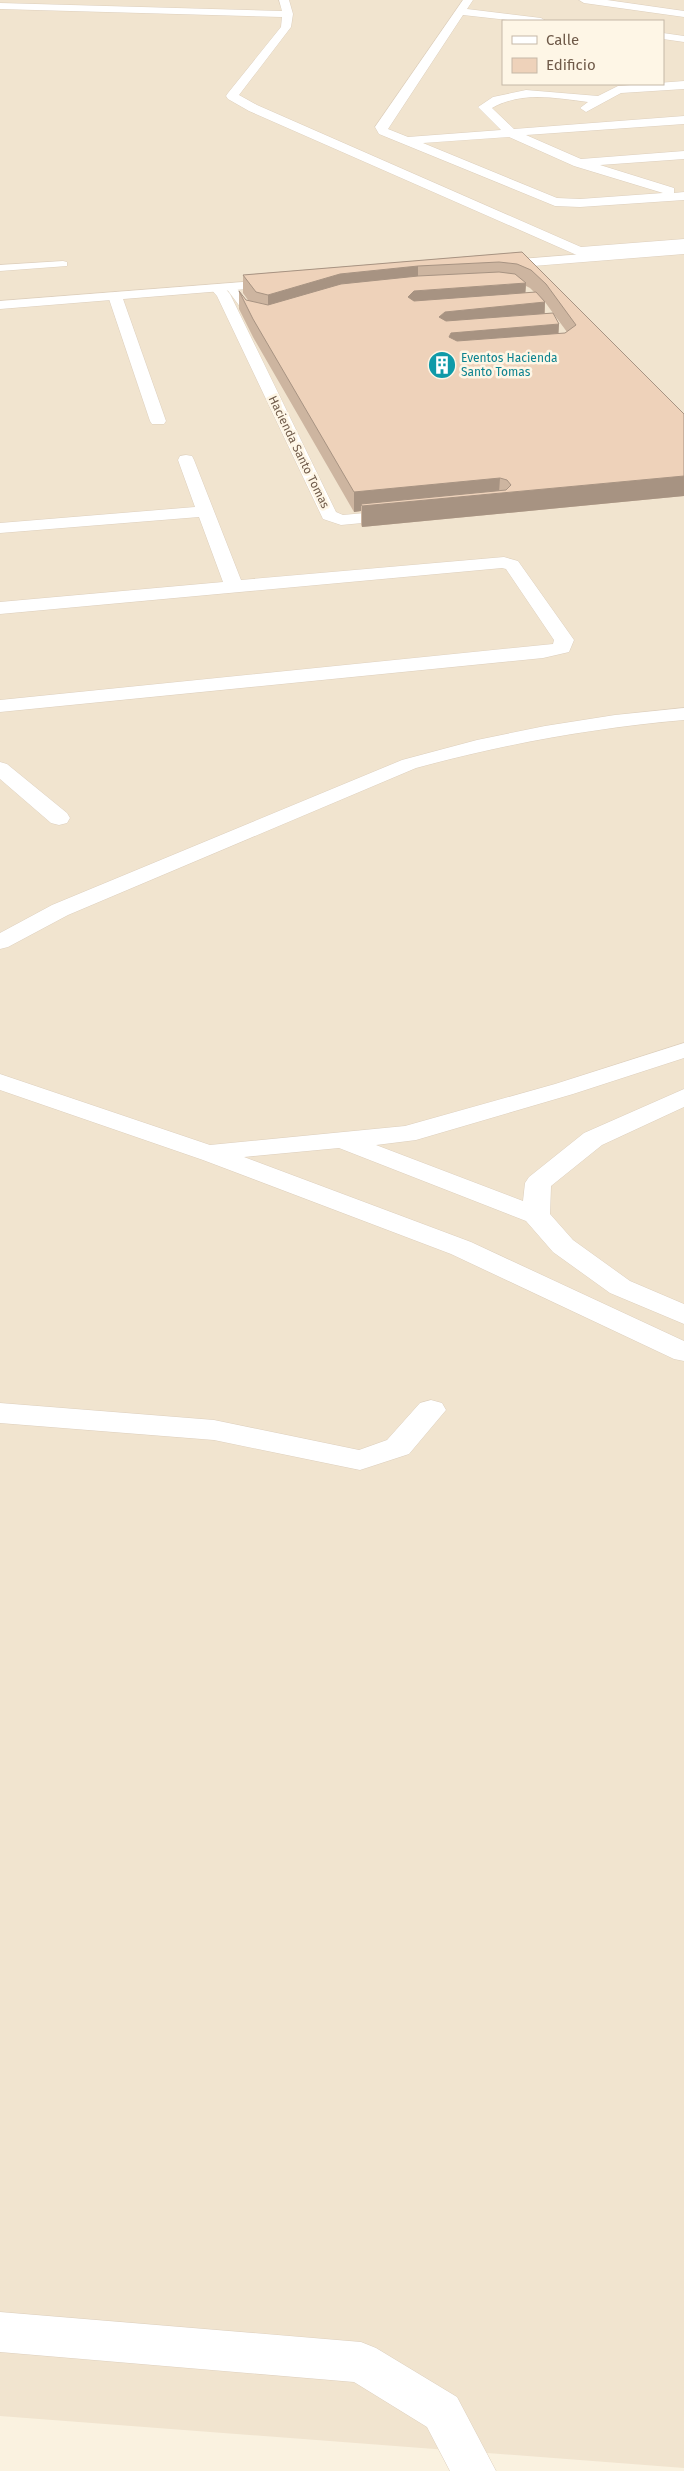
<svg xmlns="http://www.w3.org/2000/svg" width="684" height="2471" font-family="'Fira Sans',sans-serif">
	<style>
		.residential { fill: #f1e4cf; fill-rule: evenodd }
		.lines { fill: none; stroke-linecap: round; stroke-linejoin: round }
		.service-casing { stroke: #ddcfbd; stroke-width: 1 }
		.minor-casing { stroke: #ddcfbd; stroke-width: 1 }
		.tertiary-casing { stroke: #ddcfbd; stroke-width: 1 }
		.service { fill: #fff; fill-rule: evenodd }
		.minor { fill: #fff; fill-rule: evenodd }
		.tertiary { fill: #fff; fill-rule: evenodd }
		.wall { fill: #cdb5a0; fill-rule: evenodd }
		.shaded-wall { fill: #a79382 }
		.building { fill: #eed2ba; stroke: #a79382 }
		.labels { text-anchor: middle; stroke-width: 5; stroke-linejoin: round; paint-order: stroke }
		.far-culture-label { font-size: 12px; fill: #0d838f; stroke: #fef6e6; text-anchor: start }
		.far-street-label { font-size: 12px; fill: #6f5a49; stroke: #fef6e6 }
	</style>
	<rect width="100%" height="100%" fill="#faf2e0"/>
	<!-- residential -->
	<path class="residential" d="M0,0H684V2468L0,2416ZM503,21H663V84H503Z"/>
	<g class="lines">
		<defs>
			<g id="service">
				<polygon points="63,261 67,262 67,266 0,271 0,265"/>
				<polygon points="231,285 235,286 255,312 264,315 264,319 247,316 226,288"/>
			</g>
			<g id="minor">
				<polygon points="279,0 289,0 293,14 291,27 239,95 257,105 581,247 684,239 684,247 598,254 600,257 598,260 588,260 249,111 228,99 226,96 228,93 281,27 282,17 0,9 0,3 282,11"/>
				<path d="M463,0H473L467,9L541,18L546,21H517L463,15L388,129L408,137L501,130L478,107L493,97L526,90L598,96L618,86L684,81V89L621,93L586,112L580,108L588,102C555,98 522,91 492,108L514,129L684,116V124L526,135L581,159L684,151V159L600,165L674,188V193L684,192V200L580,207L555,206L379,134L375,127ZM509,137L574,166L663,193L580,199L557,198L423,143Z"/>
				<polygon points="579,0 607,0 684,11 684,17 584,3"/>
				<polygon points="663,33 684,36 684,42 663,39"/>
				<polygon points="218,285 223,286 230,294 336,512 343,515 398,510 404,511 407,515 404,519 341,525 323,519 217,296 211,289"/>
				<polygon points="115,292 122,296 166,421 164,424 152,424 150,421 108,296"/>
				<polygon points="186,455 192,456 194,460 241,580 504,557 518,561 574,640 569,652 543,658 0,712 0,700 553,644 554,640 506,569 502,568 0,614 0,602 223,582 199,517 0,533 0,523 195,507 178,460 180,456"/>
				<path d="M684,708V720C593,728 504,744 416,768L68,915L8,947L0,949V933L52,905L402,760L477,740L545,726L615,715Z"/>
				<polygon points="0,762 7,764 67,813 70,818 67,823 59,825 51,823 0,779"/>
				<polygon points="684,1043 684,1058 573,1094 416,1140 376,1145 523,1201 525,1183 529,1177 584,1133 684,1089 684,1107 602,1145 551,1186 550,1214 573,1240 630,1281 684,1304 684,1324 610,1293 553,1252 526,1221 339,1148 244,1157 471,1242 684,1341 684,1361 674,1359 451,1254 203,1160 0,1090 0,1074 210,1145 405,1126 555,1084"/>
				<polygon points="431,1400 442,1403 446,1410 409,1454 360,1470 214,1440 0,1423 0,1403 214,1420 359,1450 387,1440 420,1403"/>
				<polygon points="0,2312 361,2342 376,2348 457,2397 496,2471 450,2471 427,2427 354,2382 0,2352"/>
			</g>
			<g id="tertiary">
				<polygon points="684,246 684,254 495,269 488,265 495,261"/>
				<polygon points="280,279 287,283 285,286 0,309 0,301"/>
			</g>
		</defs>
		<!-- service casing -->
		<use href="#service" class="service-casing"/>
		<!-- minor casing -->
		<use href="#minor" class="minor-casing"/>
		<!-- tertiary casing -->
		<use href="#tertiary" class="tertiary-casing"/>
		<!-- service -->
		<use href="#service" class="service"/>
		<!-- minor -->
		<use href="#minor" class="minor"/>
		<!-- tertiary -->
		<use href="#tertiary" class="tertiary"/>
	</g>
	<!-- wall -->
	<path class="wall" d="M522,252L684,414V496L362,527L361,525V511L354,512L253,337L239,309V291L246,300H248L243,293V275ZM526,286L530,288L534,292L525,293ZM545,302L553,313H545ZM553,313L567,332L565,333L558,334L559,324Z"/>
	<!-- shaded-wall -->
	<g class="shaded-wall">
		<polygon points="418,266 418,284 268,313 268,295 340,274"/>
		<polygon points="526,283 525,300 407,315 408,297 414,291"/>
		<polygon points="545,302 544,320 445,330 439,317 445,312"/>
		<polygon points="559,324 558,342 451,352 449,337 451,333"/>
		<polygon points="684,476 684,496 362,527 362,506 361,504 361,511 354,512 354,492 500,478 499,493"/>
	</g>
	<!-- building -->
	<polygon class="building" points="522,252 684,414 684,476 362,506 361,504 506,490 511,485 507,480 500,478 354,492 253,319 239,291 246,300 268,305 341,284 418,276 499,272 515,274 526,283 414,291 408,297 414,301 536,292 545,302 445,312 439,317 446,321 553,313 559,324 451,333 449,337 457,341 565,333 576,325 546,284 531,270 517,264 499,262 418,266 340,274 268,295 256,292 243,275"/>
	<!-- icons -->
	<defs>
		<symbol id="building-disc" viewBox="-11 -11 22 22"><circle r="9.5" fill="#0f9aa8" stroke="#fef6e6"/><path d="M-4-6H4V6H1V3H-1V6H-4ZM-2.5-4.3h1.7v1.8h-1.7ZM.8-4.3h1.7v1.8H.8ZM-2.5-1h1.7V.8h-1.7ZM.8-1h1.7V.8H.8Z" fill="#fff"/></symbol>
	</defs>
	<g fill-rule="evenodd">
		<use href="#building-disc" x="426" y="349" width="32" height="32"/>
	</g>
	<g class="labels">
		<!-- far-culture labels -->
		<g class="far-culture-label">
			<text x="461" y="362">Eventos Hacienda<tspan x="461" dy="14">Santo Tomas</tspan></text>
		</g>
		<!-- far-street labels -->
		<g class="far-street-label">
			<text transform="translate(299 452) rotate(64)" y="4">Hacienda Santo Tomas</text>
		</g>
	</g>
	<!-- legend -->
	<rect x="502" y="20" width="162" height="65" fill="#fef6e6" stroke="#c5b8a7"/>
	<rect x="512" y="36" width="25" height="8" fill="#ffffff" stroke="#c5b8a7"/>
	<text x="546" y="45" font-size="15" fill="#6f5a49">Calle</text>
	<rect x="512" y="58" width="25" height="15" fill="#eed2ba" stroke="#c5b8a7"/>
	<text x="546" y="70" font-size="15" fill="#6f5a49">Edificio</text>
</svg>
